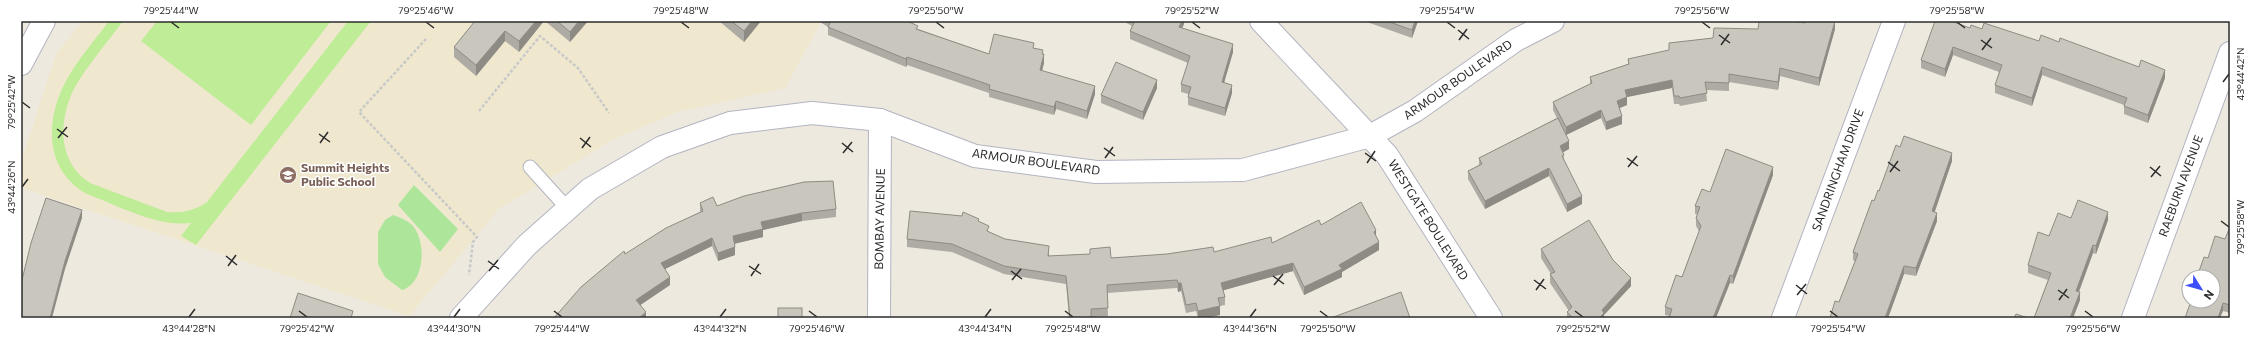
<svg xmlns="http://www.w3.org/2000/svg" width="2251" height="339" font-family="Commissioner,sans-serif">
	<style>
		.education { fill: #efe8cf }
		.green { fill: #ade59b }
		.pitch { fill: #bfec97 }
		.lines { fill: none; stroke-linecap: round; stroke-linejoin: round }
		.service-casing { stroke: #b2b4c0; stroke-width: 15 }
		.minor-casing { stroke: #b2b4c0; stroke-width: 24 }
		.path { stroke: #c8c8c8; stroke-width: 2.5; stroke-dasharray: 3 2; stroke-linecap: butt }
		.service { stroke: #fff; stroke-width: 13 }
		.minor { stroke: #fff; stroke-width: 22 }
		.wall { fill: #adaba3 }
		.shaded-wall { fill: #8d8b84 }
		.building { fill: #c9c7bd; stroke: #8d8b84 }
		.ticks { fill: none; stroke: #2c2c2c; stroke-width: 1.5 }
		.labels { text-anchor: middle; stroke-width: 3; stroke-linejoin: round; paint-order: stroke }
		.street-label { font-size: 12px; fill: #2c2c2c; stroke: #fff }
		.education-label { font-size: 12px; font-weight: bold; fill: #785e54; stroke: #fff; text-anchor: start }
		.neatline { fill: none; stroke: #2c2c2c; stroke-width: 1.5 }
		.ticks-label { font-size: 10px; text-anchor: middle; fill: #2c2c2c }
	</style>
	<rect width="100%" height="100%" fill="#eee9df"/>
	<!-- education -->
	<polygon class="education" points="83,21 822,21 785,88 678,112 614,139 499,209 409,316 21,188 21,162 56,54"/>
	<!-- green -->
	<g class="green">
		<polygon points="414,185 458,229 440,252 398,205"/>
		<path d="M393,215C399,217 407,220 412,225C427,241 425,283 402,290L385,277L378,264V232L385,220Z"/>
	</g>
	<!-- pitch -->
	<g class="pitch">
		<path d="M109,21H123C108,42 83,70 72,93C58,125 59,163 90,183L167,212C183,213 194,211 207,202L348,21H371L196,245L181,236L191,223C155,227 120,206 87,194C44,170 45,120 66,81C77,60 95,40 109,21Z"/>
		<polygon points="157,21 331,21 251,125 141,41"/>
	</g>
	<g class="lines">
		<defs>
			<polyline id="service" points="530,167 567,208"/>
			<g id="minor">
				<polyline points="1261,21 1387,155 1491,318"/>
				<polyline points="21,64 44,21"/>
				<polyline points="461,318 527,245 590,189 662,147 730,123 812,113 880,120 975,156 1096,172 1243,170 1370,136 1415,111 1516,40 1553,21"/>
				<polyline points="879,318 880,120"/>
				<polyline points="1783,318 1894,21"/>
				<polyline points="2133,318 2230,53"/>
			</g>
		</defs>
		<!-- service casing -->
		<use href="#service" class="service-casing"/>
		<!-- minor casing -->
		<use href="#minor" class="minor-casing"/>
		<!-- path -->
		<g class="path">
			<polyline points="426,39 359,112 477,237 473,242 469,275"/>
			<polyline points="479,111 540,36 578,68 609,113"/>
		</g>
		<!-- service -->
		<use href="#service" class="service"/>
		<!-- minor -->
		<use href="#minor" class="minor"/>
	</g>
	<!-- wall -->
	<g class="wall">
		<polygon points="475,21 544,21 519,52 505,41 476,76 454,57 454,47"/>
		<polygon points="545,21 588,21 570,42"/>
		<polygon points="719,21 761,21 744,42"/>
		<polygon points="820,21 907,21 918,29 989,54 1034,48 1043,54 1044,63 1042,71 1095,94 1087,119 1056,109 1054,115 989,97 989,93 907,65 906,67 828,35 828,27 820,22"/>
		<polygon points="1123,21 1184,21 1184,24 1182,28 1233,52 1224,82 1232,93 1225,116 1188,105 1188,94 1181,92 1181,84 1188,63 1130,39 1130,31 1132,26"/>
		<polygon points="1367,21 1418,21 1412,38 1367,22"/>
		<polygon points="1970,28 1982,29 2039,41 2165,78 2148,123 2124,114 2124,105 2042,75 2032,106 1995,93 1995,85 1999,72 1953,55 1945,77 1921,68 1921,60"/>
		<polygon points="1758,29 1835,29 1819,86 1780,76 1778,90 1729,82 1729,91 1706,90 1707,101 1680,106 1679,104 1674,104 1672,88 1627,97 1627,105 1620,108 1622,124 1606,130 1601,118 1566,135 1569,149 1563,152 1564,159 1582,204 1567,212 1549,176 1485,209 1468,179 1468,171 1479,165 1479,158 1557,118 1553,110 1553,102 1590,84 1590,77 1628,64 1628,59 1669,51 1669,43 1713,38"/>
		<polygon points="1157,88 1143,120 1101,103 1101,95"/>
		<polygon points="1900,147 1952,161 1934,212 1937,221 1916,276 1904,274 1888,318 1830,318 1839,302 1855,261 1853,260 1853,252 1874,201"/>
		<polygon points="1773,175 1733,284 1730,283 1670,316 1665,315 1665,307 1682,277 1699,231 1696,226 1696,218 1697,214 1695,214 1695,206 1710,192"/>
		<polygon points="700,203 717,206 836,209 836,217 802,221 763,230 763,237 734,244 735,255 718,261 712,246 665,269 670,285 640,305 646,318 581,287 625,254 700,212"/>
		<polygon points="2071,218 2108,220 2096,254 2093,253 2079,292 2080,300 2073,318 2034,318 2048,280 2028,273 2028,265"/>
		<polygon points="979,222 989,232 1005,239 1049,254 1049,256 1090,254 1090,249 1111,258 1214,252 1272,243 1321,225 1376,236 1379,250 1342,272 1342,277 1304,295 1293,271 1223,290 1225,297 1225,305 1220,306 1220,315 1205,318 1198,318 1196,311 1186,313 1181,291 1178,292 1177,288 1107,293 1108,316 1091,317 1091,318 1069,318 1066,284 1004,274 952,252 907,247 907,239"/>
		<polygon points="2230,227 2230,313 2223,311 2208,258 2225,239"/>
		<polygon points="1541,249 1613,260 1631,286 1604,315 1604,318 1567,318 1567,312 1569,311 1550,283 1550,274 1551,274 1541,258"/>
	</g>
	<!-- shaded-wall -->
	<g class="shaded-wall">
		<polygon points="536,21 544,21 519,52 519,41"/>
		<polygon points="579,21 588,21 570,42 570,32"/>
		<polygon points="752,21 761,21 744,42 744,31"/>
		<polygon points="1182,21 1184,21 1184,24 1179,35 1179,27"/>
		<polygon points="1415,21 1418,21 1412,38 1412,30"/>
		<polygon points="1835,21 1835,29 1819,86 1819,78"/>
		<polygon points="505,31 505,41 476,76 476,65"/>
		<polygon points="1233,44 1233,52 1222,90 1222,82"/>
		<polygon points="1953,47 1953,55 1945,77 1945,69"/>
		<polygon points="1044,54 1044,63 1040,78 1040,70"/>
		<polygon points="907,57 907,65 906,67 906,59"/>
		<polygon points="2042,67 2042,75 2032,106 2032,98"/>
		<polygon points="1780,68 1780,76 1778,90 1778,82"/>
		<polygon points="2165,70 2165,78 2148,123 2148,115"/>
		<polygon points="1157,80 1157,88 1143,120 1143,112"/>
		<polygon points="1672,80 1672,88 1627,97 1627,105 1617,109 1617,101 1625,90"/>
		<polygon points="1232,85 1232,93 1225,116 1225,108"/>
		<polygon points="1095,86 1095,94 1087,119 1087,111"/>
		<polygon points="1056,101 1056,109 1054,115 1054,107"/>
		<polygon points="1601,110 1601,118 1566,135 1566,127"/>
		<polygon points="1622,116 1622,124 1606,130 1606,122"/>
		<polygon points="1569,141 1569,149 1560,154 1560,146"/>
		<polygon points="1952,153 1952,161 1932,220 1932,211"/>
		<polygon points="1773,167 1773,175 1733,284 1733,276"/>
		<polygon points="1549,168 1549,176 1485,209 1485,201"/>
		<polygon points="1582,196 1582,204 1567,212 1567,204"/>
		<polygon points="82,210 82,218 65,269 52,318 50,318 65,261"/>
		<polygon points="2108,212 2108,220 2096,254 2096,246"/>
		<polygon points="802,213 802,221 763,230 763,237 733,244 733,236 761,222"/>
		<polygon points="1937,213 1937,221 1916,276 1916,268"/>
		<polygon points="1376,230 1376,238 1374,232"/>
		<polygon points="712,238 712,246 661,271 661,263"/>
		<polygon points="1379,242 1379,250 1342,272 1342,277 1304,295 1304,287 1339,265"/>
		<polygon points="2093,245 2093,253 2076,299 2076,291"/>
		<polygon points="1049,246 1049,254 1048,264 1048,256"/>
		<polygon points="735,247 735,255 718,261 718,253"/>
		<polygon points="1293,263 1293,271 1221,291 1221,283"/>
		<polygon points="1904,266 1904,274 1888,318 1885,318"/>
		<polygon points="1730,275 1730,283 1716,318 1713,318"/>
		<polygon points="670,277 670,285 636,308 636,300"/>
		<polygon points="1631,278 1631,286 1604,315 1604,318 1599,318 1602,310"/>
		<polygon points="1178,283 1181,283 1181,291 1178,292"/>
		<polygon points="2080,292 2080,300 2073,318 2070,318"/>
		<polygon points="2223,303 2223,311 2220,318 2218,318"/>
		<polygon points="1220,306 1220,315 1205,318 1198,318 1198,311"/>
		<polygon points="646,312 646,318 639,318"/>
	</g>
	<!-- building -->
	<g class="building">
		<polygon points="475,21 536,21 519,41 505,31 476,65 454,47"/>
		<polygon points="557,21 579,21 570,32"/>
		<polygon points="731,21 752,21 744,31"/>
		<polygon points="831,21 907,21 918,26 916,29 989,54 994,34 1034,43 1033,48 1043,50 1042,54 1044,54 1040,70 1095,86 1087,111 1056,101 1054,107 989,89 990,85 907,57 906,59 828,27"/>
		<polygon points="1135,21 1182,21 1179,27 1233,44 1222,82 1232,85 1225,108 1188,97 1191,87 1181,84 1190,56 1130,31"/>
		<polygon points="1387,21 1415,21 1412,30"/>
		<polygon points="1759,21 1792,21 1805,23 1806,21 1835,21 1819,78 1780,68 1778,82 1729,74 1729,83 1705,82 1707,93 1680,98 1679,96 1674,96 1672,80 1625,90 1627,97 1617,101 1622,116 1606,122 1601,110 1566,127 1553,102 1592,83 1590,77 1629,64 1628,59 1669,50 1669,43 1713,38 1714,28 1758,29"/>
		<polygon points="1935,21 1951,21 1970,28 1971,25 1982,29 1984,23 2039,41 2041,35 2059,42 2060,38 2139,67 2141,60 2165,70 2148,115 2124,106 2127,98 2042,67 2032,98 1995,85 2002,65 1953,47 1945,69 1921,60"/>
		<polygon points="1116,62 1157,80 1143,112 1101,95"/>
		<polygon points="1558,118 1569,141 1560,146 1564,155 1562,156 1582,196 1567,204 1549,168 1485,201 1468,171 1482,164 1479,158"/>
		<polygon points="1904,136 1952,153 1932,211 1937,213 1916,268 1904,266 1885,318 1830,318 1835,301 1839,302 1858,254 1853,252 1872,200 1874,201 1878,190 1879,191 1896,145 1900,147"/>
		<polygon points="1726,149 1773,167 1733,276 1730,275 1713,318 1669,318 1672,309 1665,307 1676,275 1682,277 1701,226 1696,218 1700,207 1695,206 1702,189 1710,192"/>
		<polygon points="833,181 836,209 802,213 761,222 763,229 733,236 735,247 718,253 712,238 661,263 670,277 636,300 646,312 639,318 554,318 581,287 624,251 625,254 666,228 703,211 700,203 713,197 717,206 744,196 804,182"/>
		<polygon points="46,198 82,210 65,261 50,318 21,318 21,284 31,243"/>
		<polygon points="2078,200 2108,212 2096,246 2093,245 2076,291 2080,292 2070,318 2034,318 2051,273 2028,265 2038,232 2049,236 2058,213 2071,218"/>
		<polygon points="1361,202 1376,230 1374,232 1379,242 1339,265 1342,269 1304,287 1293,263 1221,283 1225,297 1218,298 1220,306 1198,311 1196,303 1186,305 1181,283 1178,283 1177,280 1107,285 1108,308 1091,309 1091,318 1070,318 1066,276 1004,266 952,244 907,239 910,211 962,216 963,212 979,219 978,221 989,226 987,231 1005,239 1049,246 1048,256 1090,254 1090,249 1110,247 1111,258 1167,254 1213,247 1214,252 1271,237 1272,243 1319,220 1321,225"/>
		<polygon points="1589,220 1613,260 1631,278 1602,310 1604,313 1599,318 1573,318 1567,312 1572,307 1550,274 1555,272 1541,249"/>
		<polygon points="2230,227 2230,305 2223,303 2218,318 2185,318 2191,301 2213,301 2213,277 2197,277 2204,257 2208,258 2215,236 2225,239"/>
		<polygon points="1401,292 1410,318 1331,318"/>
		<polygon points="298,293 353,311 351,318 290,318"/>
		<rect x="778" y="308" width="24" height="10"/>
		<polygon points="2016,314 2028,318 2014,318"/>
	</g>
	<!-- ticks -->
	<path class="ticks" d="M171,22L179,28M426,22L434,28M681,22L689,28M936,22L944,28M1192,22L1200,28M1447,22L1455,28M1702,22L1710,28M1957,22L1965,28M1458,30L1469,39M1719,35L1730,43M1459,40L1467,29M1981,40L1992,48M1721,45L1729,34M1982,50L1991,38M2223,82L2229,74M22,102L30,108M57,129L68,137M319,134L330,142M58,138L67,127M580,138L591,147M320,143L328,132M842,143L853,152M582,148L590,137M1104,148L1115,156M843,153L852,142M1365,153L1376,161M1105,158L1113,147M1627,158L1638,166M1888,162L1900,171M1367,163L1375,151M1628,167L1637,156M2150,167L2161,176M1890,172L1898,161M2151,177L2160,166M22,187L28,179M2221,221L2229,227M226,256L237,265M488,261L499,269M228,266L236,255M749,266L761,274M489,271L498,260M1011,271L1022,279M751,276L759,264M1273,276L1284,284M1012,280L1021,269M1534,280L1546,289M1274,285L1283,274M1796,285L1807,294M1536,290L1544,279M2058,290L2069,298M1797,295L1806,284M2059,300L2067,289M299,311L307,317M554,311L562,317M809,311L817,317M1065,311L1073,317M1320,311L1328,317M1575,311L1583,317M1830,311L1838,317M2085,311L2093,317M189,317L195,309M454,317L460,309M720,317L726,309M985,317L991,309M1250,317L1256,309"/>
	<!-- icons -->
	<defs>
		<symbol id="school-disc" viewBox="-11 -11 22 22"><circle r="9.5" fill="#8d6e63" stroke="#fff"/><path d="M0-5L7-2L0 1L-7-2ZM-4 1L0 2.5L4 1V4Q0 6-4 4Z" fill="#fff"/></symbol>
	</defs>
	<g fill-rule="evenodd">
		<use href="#school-disc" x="278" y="165" width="20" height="20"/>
	</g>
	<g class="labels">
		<!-- street labels -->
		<g class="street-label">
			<text transform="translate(1458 80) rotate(-35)" y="4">ARMOUR BOULEVARD</text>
			<text transform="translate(1036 162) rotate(8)" y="4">ARMOUR BOULEVARD</text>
			<text transform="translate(1838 170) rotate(-70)" y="4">SANDRINGHAM DRIVE</text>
			<text transform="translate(2181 186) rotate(-70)" y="4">RAEBURN AVENUE</text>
			<text transform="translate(880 219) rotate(-89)" y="4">BOMBAY AVENUE</text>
			<text transform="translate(1428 220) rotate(58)" y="4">WESTGATE BOULEVARD</text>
		</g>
		<!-- education labels -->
		<g class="education-label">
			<text x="301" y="172">Summit Heights<tspan x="301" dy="14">Public School</tspan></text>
		</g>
	</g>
	<!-- border -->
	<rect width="2251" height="339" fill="none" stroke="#ffffff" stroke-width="44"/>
	<!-- north arrow -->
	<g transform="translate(2201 289) rotate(127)"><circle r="19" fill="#ffffff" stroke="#ababab"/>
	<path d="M0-3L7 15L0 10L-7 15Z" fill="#3e4efc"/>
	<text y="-6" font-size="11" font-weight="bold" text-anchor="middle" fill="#2c2c2c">N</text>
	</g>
	<rect x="22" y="22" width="2207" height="295" class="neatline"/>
	<g class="ticks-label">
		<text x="171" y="14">79°25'44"W</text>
		<text x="426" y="14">79°25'46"W</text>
		<text x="681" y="14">79°25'48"W</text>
		<text x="936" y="14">79°25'50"W</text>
		<text x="1192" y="14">79°25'52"W</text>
		<text x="1447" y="14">79°25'54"W</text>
		<text x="1702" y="14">79°25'56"W</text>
		<text x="1957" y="14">79°25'58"W</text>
		<text transform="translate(2240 74) rotate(-90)" y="4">43°44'42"N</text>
		<text transform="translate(11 102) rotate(-90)" y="4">79°25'42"W</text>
		<text transform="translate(11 187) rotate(-90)" y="4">43°44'26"N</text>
		<text transform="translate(2240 227) rotate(-90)" y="4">79°25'58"W</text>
		<text x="189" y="332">43°44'28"N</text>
		<text x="307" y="332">79°25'42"W</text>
		<text x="454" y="332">43°44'30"N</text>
		<text x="562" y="332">79°25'44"W</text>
		<text x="720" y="332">43°44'32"N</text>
		<text x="817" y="332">79°25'46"W</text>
		<text x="985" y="332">43°44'34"N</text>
		<text x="1073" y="332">79°25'48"W</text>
		<text x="1250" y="332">43°44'36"N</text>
		<text x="1328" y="332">79°25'50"W</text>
		<text x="1583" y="332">79°25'52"W</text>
		<text x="1838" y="332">79°25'54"W</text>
		<text x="2093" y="332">79°25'56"W</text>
	</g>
</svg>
